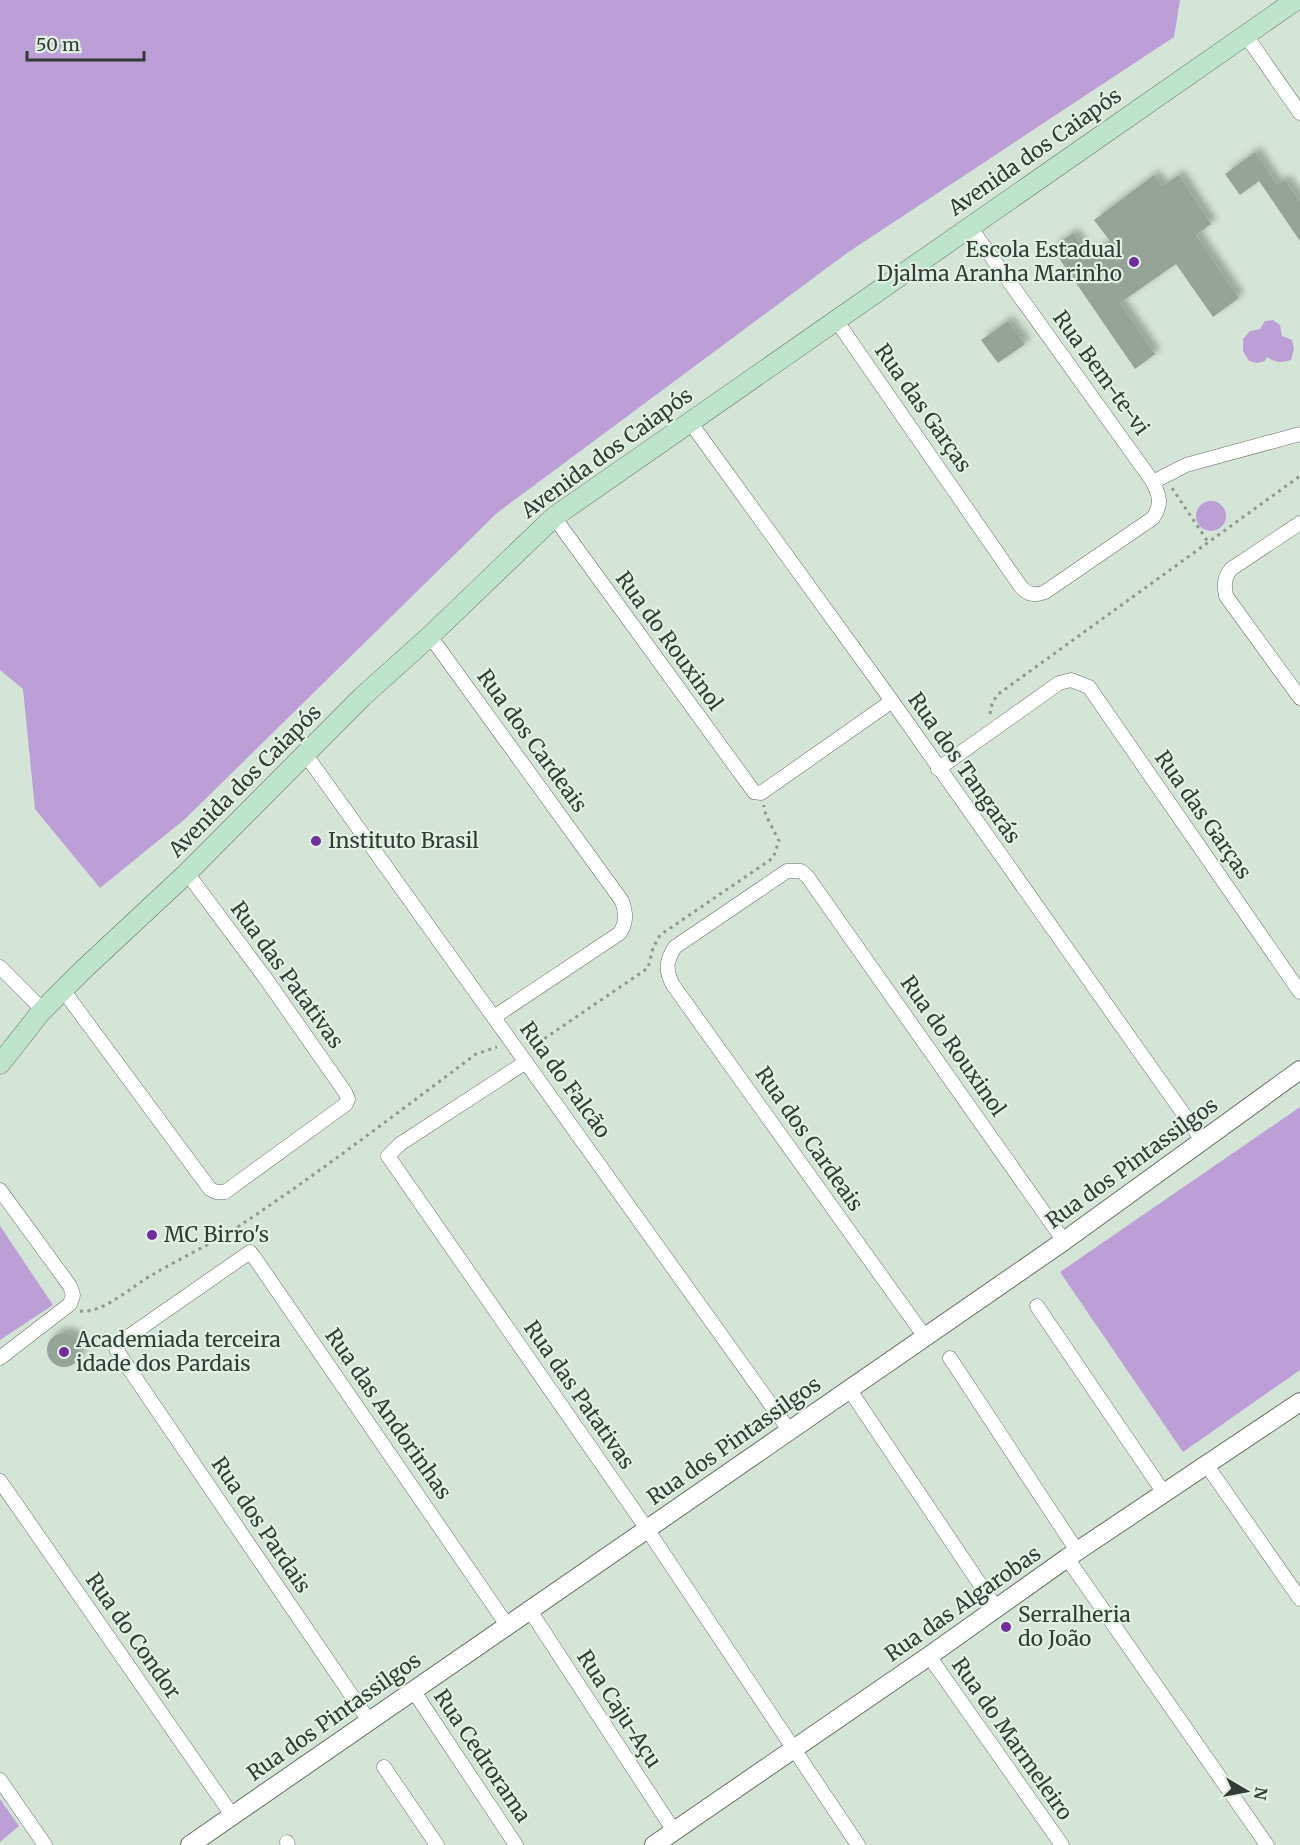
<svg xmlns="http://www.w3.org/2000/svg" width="1300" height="1845" font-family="Merriweather,serif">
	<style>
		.green { fill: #bd9fd7 }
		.building { fill: #96a498; filter: url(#shadow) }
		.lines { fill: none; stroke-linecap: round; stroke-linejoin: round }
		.minor-casing { stroke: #657267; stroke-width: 15 }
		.tertiary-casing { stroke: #657267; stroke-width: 20 }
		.secondary-casing { stroke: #657267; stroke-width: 21 }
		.path { stroke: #8d998f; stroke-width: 3; stroke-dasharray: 3 4.5; stroke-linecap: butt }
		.minor { stroke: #fff; stroke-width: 14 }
		.tertiary { stroke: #fff; stroke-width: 18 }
		.secondary { stroke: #bee5cb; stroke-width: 20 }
		.poi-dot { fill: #722ca0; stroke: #e1f1e3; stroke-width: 2 }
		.labels { text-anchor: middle; stroke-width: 4.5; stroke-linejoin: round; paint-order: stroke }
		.street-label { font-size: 21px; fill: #343a35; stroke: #e1f1e3 }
		.poi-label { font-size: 21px; fill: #343a35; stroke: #e1f1e3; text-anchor: start }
	</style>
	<defs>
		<filter id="shadow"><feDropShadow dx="5.5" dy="-5.5" stdDeviation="3" flood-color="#0004"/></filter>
	</defs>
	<rect width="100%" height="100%" fill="#d4e4d6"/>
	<!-- green -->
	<g class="green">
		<polygon points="0,0 1180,0 1174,37 847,253 497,513 185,819 100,888 35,809 23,689 0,670"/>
		<path d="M1273,320L1280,325L1282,336L1292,340L1294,349L1291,360C1281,363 1276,363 1267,357L1265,361L1257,363L1249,361L1243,351V339L1250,331L1260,329L1265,321Z"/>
		<circle cx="1211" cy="516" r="15"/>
		<polygon points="1300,1107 1300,1370 1183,1452 1060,1272"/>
		<polygon points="0,1226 53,1305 0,1340"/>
		<polygon points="0,1799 19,1826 0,1842"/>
	</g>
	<!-- building -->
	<g class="building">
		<polygon points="1255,152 1277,185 1285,180 1300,201 1300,241 1259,181 1240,195 1225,174"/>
		<polygon points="1154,175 1162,186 1179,175 1211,224 1196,235 1239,298 1213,317 1176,264 1120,303 1155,354 1135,369 1052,248 1073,233 1089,256 1110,241 1094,220"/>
		<polygon points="1008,321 1025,344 998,363 981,340"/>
		<circle cx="64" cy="1350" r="17"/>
	</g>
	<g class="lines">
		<defs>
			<g id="minor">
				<polyline points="1245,34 1300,113"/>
				<path d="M836,320L1021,587C1029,595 1034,596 1045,592L1153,518C1162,504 1160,497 1153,482L970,227"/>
				<polyline points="690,422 892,701 1202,1140"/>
				<polyline points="1153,482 1186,465 1300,434"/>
				<polyline points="554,517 754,792 761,793 892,701"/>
				<path d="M1300,523L1231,569C1224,578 1224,584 1226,596L1300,698"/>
				<path d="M430,636L622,901C626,913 627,921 620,933L494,1017"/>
				<polyline points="306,755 789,1430"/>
				<polyline points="938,769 1059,683 1071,680 1089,687 1300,992"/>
				<polyline points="0,967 43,1010"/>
				<polyline points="63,990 210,1189 216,1192 225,1192 346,1104 348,1099 345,1092 266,979 187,873"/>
				<polyline points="526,1062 400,1144 388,1156 647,1529 858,1845"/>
				<polyline points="0,1190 70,1286 73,1295 70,1304 0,1358"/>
				<polyline points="1037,1306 1164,1493"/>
				<path d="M925,1337L673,985C665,970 666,961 675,947L787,871H801L807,876L1064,1241"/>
				<polyline points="950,1358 1077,1551"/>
				<polyline points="849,1389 996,1608"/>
				<polyline points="1206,1464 1300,1599"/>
				<polyline points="0,1481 232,1815"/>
				<polyline points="1067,1558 1267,1845"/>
				<polyline points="529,1609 674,1831"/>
				<polyline points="929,1656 1062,1845"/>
				<polyline points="413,1690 516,1845"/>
				<polyline points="369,1721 117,1351 119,1345 122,1341 250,1252 254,1257 507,1625"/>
				<polyline points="384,1767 437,1845"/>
				<polyline points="0,1780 45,1845"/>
				<polyline points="287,1842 288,1845"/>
			</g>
			<g id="tertiary">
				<polyline points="190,1845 1064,1241 1300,1070"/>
				<polyline points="654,1845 929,1656 1067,1558 1300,1402"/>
			</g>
			<polyline id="secondary" points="0,1064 41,1012 84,969 187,873 362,697 430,636 554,517 1296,0"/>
		</defs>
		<!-- minor casing -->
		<use href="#minor" class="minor-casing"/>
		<!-- tertiary casing -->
		<use href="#tertiary" class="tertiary-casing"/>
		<!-- secondary casing -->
		<use href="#secondary" class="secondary-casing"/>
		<!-- path -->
		<g class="path">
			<polyline points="1172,488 1208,542"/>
			<polyline points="990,714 992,704 997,695 1300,476"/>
			<path d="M532,1047L648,968L653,948L660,935L773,858L779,841C775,832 763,813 764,805"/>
			<path d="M80,1311C103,1314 132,1286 152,1275C179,1259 209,1245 236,1228C318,1174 397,1113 476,1054L497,1047"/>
		</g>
		<!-- minor -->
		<use href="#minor" class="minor"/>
		<!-- tertiary -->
		<use href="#tertiary" class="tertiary"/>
		<!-- secondary -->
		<use href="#secondary" class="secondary"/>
	</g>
	<!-- markers -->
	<g class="poi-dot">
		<circle cx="1134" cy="262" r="6"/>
		<circle cx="316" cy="841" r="6"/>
		<circle cx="152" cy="1235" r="6"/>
		<circle cx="64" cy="1352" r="6"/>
		<circle cx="1006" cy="1627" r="6"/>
	</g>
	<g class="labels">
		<!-- street labels -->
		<g class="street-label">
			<text transform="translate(1035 152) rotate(-35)" y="7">Avenida dos Caiapós</text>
			<text transform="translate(1101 373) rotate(54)" y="7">Rua Bem-te-vi</text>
			<text transform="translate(923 408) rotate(55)" y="7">Rua das Garças</text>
			<text transform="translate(607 453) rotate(-36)" y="7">Avenida dos Caiapós</text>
			<text transform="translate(669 641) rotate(54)" y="7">Rua do Rouxinol</text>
			<text transform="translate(532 741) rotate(54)" y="7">Rua dos Cardeais</text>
			<text transform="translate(964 768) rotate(55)" y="7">Rua dos Tangarás</text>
			<text transform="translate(245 781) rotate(-45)" y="7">Avenida dos Caiapós</text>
			<text transform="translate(1203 815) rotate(55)" y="7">Rua das Garças</text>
			<text transform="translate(287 975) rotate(54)" y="7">Rua das Patativas</text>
			<text transform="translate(953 1046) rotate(55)" y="7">Rua do Rouxinol</text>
			<text transform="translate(565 1080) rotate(54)" y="7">Rua do Falcão</text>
			<text transform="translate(809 1139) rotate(55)" y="7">Rua dos Cardeais</text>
			<text transform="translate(1132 1163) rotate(-36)" y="7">Rua dos Pintassilgos</text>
			<text transform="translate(579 1395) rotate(55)" y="7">Rua das Patativas</text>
			<text transform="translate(388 1414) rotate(55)" y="7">Rua das Andorinhas</text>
			<text transform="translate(734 1441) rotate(-35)" y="7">Rua dos Pintassilgos</text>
			<text transform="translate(261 1525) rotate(56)" y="7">Rua dos Pardais</text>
			<text transform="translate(963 1604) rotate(-35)" y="7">Rua das Algarobas</text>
			<text transform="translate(133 1636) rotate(55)" y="7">Rua do Condor</text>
			<text transform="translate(619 1709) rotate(57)" y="7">Rua Caju-Açu</text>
			<text transform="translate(334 1717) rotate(-35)" y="7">Rua dos Pintassilgos</text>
			<text transform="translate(1012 1739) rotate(55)" y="7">Rua do Marmeleiro</text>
			<text transform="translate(482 1756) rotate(56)" y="7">Rua Cedrorama</text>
		</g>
		<!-- poi labels -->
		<g class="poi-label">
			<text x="1122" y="257" text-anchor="end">Escola Estadual<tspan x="1122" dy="24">Djalma Aranha Marinho</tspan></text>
			<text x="328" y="848">Instituto Brasil</text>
			<text x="164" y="1242">MC Birro's</text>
			<text x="76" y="1347">Academiada terceira<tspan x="76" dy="24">idade dos Pardais</tspan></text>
			<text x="1018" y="1622">Serralheria<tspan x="1018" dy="24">do João</tspan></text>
		</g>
	</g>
	<!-- north arrow -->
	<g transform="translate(1246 1791) rotate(100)" stroke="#e1f1e3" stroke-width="4.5" paint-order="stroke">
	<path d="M0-4.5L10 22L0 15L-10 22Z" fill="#343a35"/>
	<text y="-9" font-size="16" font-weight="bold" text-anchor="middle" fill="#343a35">N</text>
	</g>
	<!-- scale -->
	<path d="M27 51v9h117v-9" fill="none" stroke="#343a35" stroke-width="3"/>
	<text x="36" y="51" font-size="18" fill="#343a35" stroke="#e1f1e3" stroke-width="4.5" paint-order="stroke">50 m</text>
</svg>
